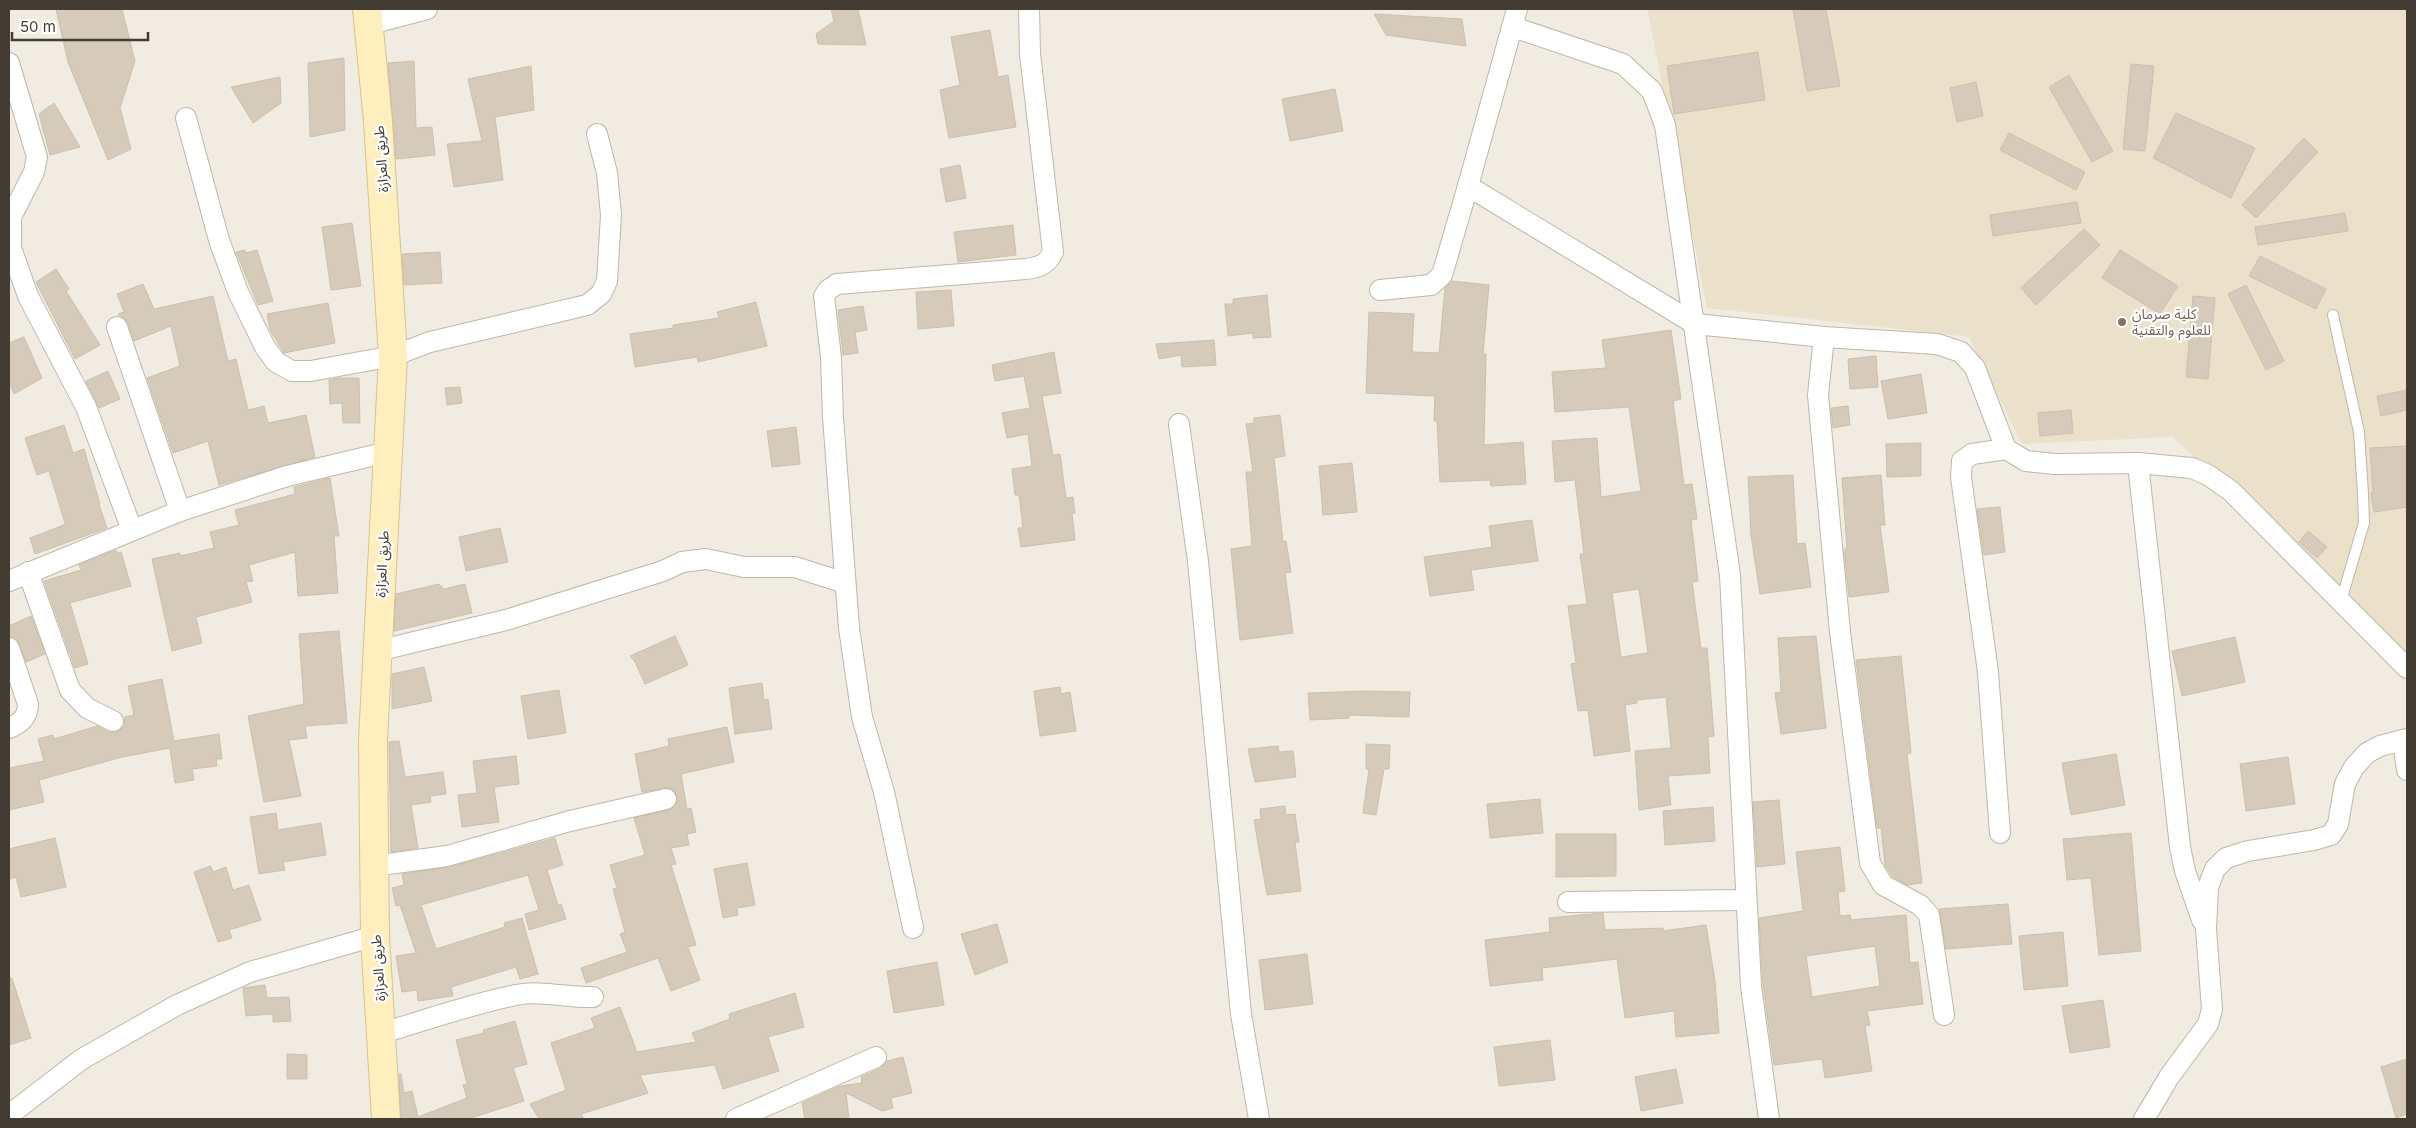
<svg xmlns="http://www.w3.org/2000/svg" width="2416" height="1128" font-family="Inter,'Noto Sans Arabic',sans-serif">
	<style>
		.education { fill: #ebe1cb }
		.building { fill: #d6caba; stroke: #cebfaa; fill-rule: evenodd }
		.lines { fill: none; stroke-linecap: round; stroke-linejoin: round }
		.lane-casing { stroke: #bfb7a7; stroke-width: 12 }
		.street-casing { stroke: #bfb7a7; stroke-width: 22 }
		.secondary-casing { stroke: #d6c292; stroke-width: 30 }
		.lane { stroke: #fff; stroke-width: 10 }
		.street { stroke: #fff; stroke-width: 20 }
		.secondary { stroke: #ffeebe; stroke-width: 28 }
		.education-dot { fill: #8d6e63; stroke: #fff; stroke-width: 2 }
		.labels { text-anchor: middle; stroke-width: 4.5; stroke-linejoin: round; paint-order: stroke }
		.street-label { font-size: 14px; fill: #423c32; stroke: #fff }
		.education-label { font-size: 14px; fill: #785e54; stroke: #fff; text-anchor: start }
	</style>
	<rect width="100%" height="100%" fill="#f1ece2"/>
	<!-- education -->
	<polygon class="education" points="1647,9 2407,9 2407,661 2173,437 2022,444 1969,337 1707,308"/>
	<!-- building -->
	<g class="building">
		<polygon points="56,9 122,9 135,61 120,108 131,149 108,160 68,62"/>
		<polygon points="831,9 858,9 866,45 818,44 816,34 834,21"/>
		<polygon points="1793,9 1826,9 1840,86 1807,91"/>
		<polygon points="1374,14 1462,19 1466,46 1386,35"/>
		<polygon points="990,30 998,77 1008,75 1016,127 949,138 940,90 960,85 951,37"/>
		<polygon points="1758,52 1765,100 1674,114 1667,66"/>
		<polygon points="344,58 345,130 310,137 308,63"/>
		<polygon points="414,61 416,128 432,127 435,155 396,159 388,63"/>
		<polygon points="2131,64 2154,66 2145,151 2123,149"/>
		<polygon points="531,66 534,110 495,117 503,180 454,187 447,144 482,141 468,79"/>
		<polygon points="2069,75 2113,151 2092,162 2049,87"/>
		<polygon points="280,77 281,103 253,123 231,87"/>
		<polygon points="1976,82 1983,116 1957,122 1950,88"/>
		<polygon points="1335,89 1343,131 1290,141 1282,99"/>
		<polygon points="54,103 80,147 50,155 39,114"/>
		<polygon points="2176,113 2255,148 2231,198 2153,158"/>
		<polygon points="2009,133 2085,172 2076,190 2000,150"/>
		<polygon points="2304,138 2318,152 2256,218 2242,205"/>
		<polygon points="960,165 966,198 946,202 940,169"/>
		<polygon points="2077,202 2081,223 1993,236 1990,215"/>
		<polygon points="2345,213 2348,231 2258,245 2255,227"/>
		<polygon points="352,223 361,286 331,290 322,227"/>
		<polygon points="1013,225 1016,255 958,262 954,232"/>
		<polygon points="2084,229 2100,245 2036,305 2021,288"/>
		<polygon points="245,250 246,253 257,250 273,301 258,305 236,252"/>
		<polygon points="2120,250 2178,286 2160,314 2102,278"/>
		<polygon points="440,252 442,283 404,285 402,254"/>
		<polygon points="2260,256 2326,289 2316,309 2249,276"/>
		<polygon points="56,269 69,289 66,291 100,345 75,359 36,282"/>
		<polygon points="1452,281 1489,285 1483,354 1486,354 1484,445 1523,442 1526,484 1491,486 1490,480 1440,482 1437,421 1434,421 1435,396 1366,393 1369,312 1414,314 1412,352 1439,353 1445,288"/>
		<polygon points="143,284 154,309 213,296 228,361 236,359 248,410 264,406 268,423 306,415 315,457 219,485 208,441 173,453 147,378 180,366 171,326 134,341 128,323 118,314 124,312 117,294"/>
		<polygon points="2246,285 2284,361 2266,370 2228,294"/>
		<polygon points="951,290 954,326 918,329 916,292"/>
		<polygon points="1267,295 1271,337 1253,338 1253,333 1228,336 1225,304 1233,304 1233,299"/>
		<polygon points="2193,296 2215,298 2208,379 2186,377"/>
		<polygon points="756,302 767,346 698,362 697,357 635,367 630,334 673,328 673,325 719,318 717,312"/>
		<polygon points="328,303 335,343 284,353 270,330 267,314"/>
		<polygon points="863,306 867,330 855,332 858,353 843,355 838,310"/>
		<path d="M1671,330L1681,399L1673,401L1684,485L1692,484L1697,519L1691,520L1698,581L1692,582L1701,648H1707L1714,736L1708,737L1710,773L1668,776L1671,805L1639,810L1635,751L1671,748L1666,697L1637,700V703L1625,705L1630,751L1594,756L1588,710L1578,711L1571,664L1576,663L1568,606L1587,604L1580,554H1584L1575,480L1555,482L1552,441L1597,438L1601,497L1641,491L1629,407L1555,412L1552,372L1606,368L1602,340ZM1639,589L1648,653L1621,657L1612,593Z"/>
		<polygon points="24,337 42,378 14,394 9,382 9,343"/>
		<polygon points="1214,340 1216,365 1182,367 1181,355 1159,359 1156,344"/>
		<polygon points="1054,352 1061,393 1042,396 1053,455 1060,454 1066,498 1073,497 1075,513 1072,514 1075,540 1021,547 1018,528 1023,528 1019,495 1015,495 1012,469 1032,466 1028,434 1007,438 1002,413 1030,408 1024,376 995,381 992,365"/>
		<polygon points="1876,356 1878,387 1850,389 1848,359"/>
		<polygon points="108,371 120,399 99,408 86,381"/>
		<polygon points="1921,374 1927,413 1888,419 1881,381"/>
		<polygon points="339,378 359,378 360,423 343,423 342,403 330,404 329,380"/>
		<polygon points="460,387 462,403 447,405 445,388"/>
		<polygon points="2407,390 2407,410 2381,416 2377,396"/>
		<polygon points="1848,406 1850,425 1833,428 1831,408"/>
		<polygon points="2071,410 2073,433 2040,436 2038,413"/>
		<polygon points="1280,415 1285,456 1274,458 1283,542 1286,541 1291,572 1285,573 1293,633 1240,640 1231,549 1252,546 1246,472 1253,472 1246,424 1254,423 1254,418"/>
		<polygon points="64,425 73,453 84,449 100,504 99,505 107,528 35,554 30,538 64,525 65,523 49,471 37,475 25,438"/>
		<polygon points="796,427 800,464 772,467 767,431"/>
		<polygon points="1921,443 1921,476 1887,477 1886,444"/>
		<polygon points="2407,446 2407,507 2374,512 2371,493 2373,493 2370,448"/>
		<polygon points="1352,463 1357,512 1323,515 1319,466"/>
		<polygon points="1793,475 1797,544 1805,543 1811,587 1760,594 1751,535 1748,477"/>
		<polygon points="1881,475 1885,525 1880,525 1889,592 1849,597 1844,549 1847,549 1842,478"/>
		<polygon points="330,478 339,536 334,536 338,593 298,596 295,552 249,565 253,581 246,582 252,602 196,617 202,643 172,651 152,559 180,553 181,556 214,548 210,532 239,525 235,510 295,494 294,487"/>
		<polygon points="2000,507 2005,552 1984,555 1977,509"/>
		<polygon points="1532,520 1538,561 1471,570 1474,590 1430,596 1424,557 1492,547 1489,526"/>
		<polygon points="500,528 508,562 466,571 459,537"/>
		<polygon points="2308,531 2327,547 2317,558 2299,542"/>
		<polygon points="116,550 117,553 121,552 131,586 70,603 88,664 75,668 44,581 81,570 79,565"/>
		<polygon points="439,584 444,589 465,584 472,613 394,631 396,594"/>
		<polygon points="31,616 45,654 26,662 17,639 9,636 9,626"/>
		<polygon points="339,631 347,723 305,726 307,738 289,740 301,796 264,802 248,716 304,704 299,634"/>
		<polygon points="675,636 688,665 645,684 635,662 630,656"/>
		<polygon points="1816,636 1826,728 1781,734 1775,693 1781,692 1778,638"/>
		<polygon points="2235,637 2245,682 2182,696 2172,651"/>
		<polygon points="1901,656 1911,753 1907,754 1922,883 1907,885 1892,876 1885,865 1881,828 1877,828 1856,660"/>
		<polygon points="424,667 432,701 392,709 392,674"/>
		<polygon points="162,679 174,741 219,734 222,759 216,759 217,766 192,769 194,780 175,783 170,748 122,757 39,780 44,802 9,810 9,768 44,761 38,739 53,735 54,739 97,726 108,732 119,731 124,726 125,717 134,715 128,686"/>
		<polygon points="762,683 764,700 768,699 772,729 735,734 729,688"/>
		<polygon points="1060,687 1061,694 1070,692 1076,731 1040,736 1034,691"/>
		<polygon points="559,690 566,733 528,739 521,696"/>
		<polygon points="1365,691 1410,692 1409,717 1349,715 1349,718 1310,720 1308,693"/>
		<polygon points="727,727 734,762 681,774 687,809 691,808 696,832 687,834 689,845 671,848 676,864 671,865 696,945 688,947 700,980 671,991 658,958 586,983 581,968 627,952 620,934 625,932 613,889 617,888 610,865 645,855 634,818 669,810 677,802 675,791 669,788 642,792 635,754 669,746 668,739"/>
		<polygon points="399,741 405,777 443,772 446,794 430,796 431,802 411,805 418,848 391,852 389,742"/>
		<polygon points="1366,744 1390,745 1389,769 1384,769 1376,815 1363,813 1369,769 1366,769"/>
		<polygon points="1278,746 1279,752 1293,751 1296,777 1255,782 1248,749"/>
		<polygon points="2116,754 2125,805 2071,815 2062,763"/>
		<polygon points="516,756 519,784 494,787 499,822 462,827 458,795 477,793 473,761"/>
		<polygon points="2288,757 2295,804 2246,811 2240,764"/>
		<polygon points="1540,799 1543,833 1490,838 1487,804"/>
		<polygon points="1779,800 1785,864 1757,867 1753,802"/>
		<polygon points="1285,806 1286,815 1295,814 1299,842 1295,842 1301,891 1267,895 1254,820 1261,819 1260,809"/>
		<polygon points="1713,807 1715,841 1665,845 1663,811"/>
		<polygon points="276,813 278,830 321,823 326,855 283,862 285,870 259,874 250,817"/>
		<polygon points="2131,833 2141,951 2099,955 2091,878 2067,880 2063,839"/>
		<polygon points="1556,834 1616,834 1616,876 1556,877"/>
		<polygon points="55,838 66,887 21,897 16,877 9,879 9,849"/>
		<polygon points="555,838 563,865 547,870 558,905 561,904 566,919 529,930 525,914 539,910 528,875 421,905 436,949 505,927 504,923 522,918 538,974 520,979 516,967 451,987 453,996 418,1001 417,990 402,992 396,956 416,953 400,905 396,906 392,888 404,885 402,874 450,867"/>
		<path d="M1840,847L1845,891L1838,892L1840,916L1850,915L1851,920L1906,915L1910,963L1918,962L1923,1004L1867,1011L1870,1025L1865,1026L1872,1071L1825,1078L1822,1059L1774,1065L1763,985L1759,918L1803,911L1796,852ZM1875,946L1880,986L1812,997L1806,956Z"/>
		<polygon points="747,863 755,905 737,908 738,915 723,918 714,869"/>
		<polygon points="211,866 213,872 226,867 233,890 249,885 261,920 229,930 232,938 218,942 194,872"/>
		<polygon points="2008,904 2012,944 1946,949 1939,909"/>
		<polygon points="1603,913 1605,930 1663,928 1663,931 1706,925 1715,981 1719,1033 1676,1037 1674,1011 1625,1018 1617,959 1542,968 1543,980 1490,986 1485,940 1550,932 1549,918"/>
		<polygon points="997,924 1008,962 975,975 961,934"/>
		<polygon points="2063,932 2068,986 2024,990 2019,936"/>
		<polygon points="1307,954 1313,1004 1265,1010 1259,960"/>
		<polygon points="937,962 944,1005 894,1013 887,971"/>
		<polygon points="9,978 12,978 31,1038 9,1045"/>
		<polygon points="265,985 267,998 289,997 291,1021 273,1022 273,1014 246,1016 243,988"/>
		<polygon points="795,993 804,1027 768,1037 779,1071 723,1089 715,1065 640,1075 648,1093 581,1114 584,1119 539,1119 530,1104 566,1090 551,1043 595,1028 591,1018 620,1007 637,1052 696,1042 692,1033 730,1019 729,1014"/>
		<polygon points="2103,1000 2110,1047 2070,1053 2062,1006"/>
		<polygon points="515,1021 527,1064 513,1068 524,1101 468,1119 401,1119 399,1074 401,1074 404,1093 412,1091 418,1117 467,1098 463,1085 467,1084 456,1040 484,1033 483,1030"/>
		<polygon points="1550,1040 1555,1080 1499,1086 1494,1047"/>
		<polygon points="287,1054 307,1055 307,1079 287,1079"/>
		<polygon points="903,1057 912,1093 891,1098 893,1108 882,1111 846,1093 849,1119 805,1119 802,1103 840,1086 862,1083 861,1077 881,1068 887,1061"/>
		<polygon points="2407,1059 2407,1114 2396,1118 2381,1067"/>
		<polygon points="1676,1069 1683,1103 1641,1111 1635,1077"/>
	</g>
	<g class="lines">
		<defs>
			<polyline id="lane" points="2333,315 2359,432 2363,494 2364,523 2341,601"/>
			<g id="street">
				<polyline points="370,24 427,9"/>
				<polyline points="1513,27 1623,64 1652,91 1665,125 1730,575 1751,986 1769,1119"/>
				<polyline points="9,63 37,157 34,172 11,217 11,248 28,296 86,407 132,530"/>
				<polyline points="186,118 219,240 238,292 265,347 276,362 292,371 311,371 393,356 430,342 587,305 601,294 607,281 611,215 607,173 597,134"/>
				<polyline points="1468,186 1695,324 1824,337 1937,344 1961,352 1975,368 2006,449 2026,461 2055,464 2138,463 2192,468 2208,475 2231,491 2407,668"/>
				<polyline points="1380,290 1431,285 1442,275 1468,186 1517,9"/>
				<polyline points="117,327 180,511"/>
				<polyline points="1824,337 1818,395 1840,632 1870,863 1883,885 1920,905 1929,915 1944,1015"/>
				<polyline points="1179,424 1198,561 1241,1014 1259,1119"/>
				<polyline points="2138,463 2180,847 2185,871 2202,920"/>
				<polyline points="28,572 70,690 87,708 113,721"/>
				<polyline points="9,581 180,511 287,476 388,452"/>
				<path d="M9,648L28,704C28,717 21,723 9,728"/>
				<polyline points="377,651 506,620 663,571 682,562 706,559 744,567 795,567 845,583"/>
				<polyline points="2403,740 2407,770"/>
				<polyline points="2000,833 1988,672 1961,477 1962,461 1972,454 2006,449"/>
				<polyline points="374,866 447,856 570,821 666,799"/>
				<polyline points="1568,902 1746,900"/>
				<path d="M913,928L884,792L862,717L849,628L833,417L831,358L824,296L828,290L837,284L1026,269C1039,267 1047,265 1053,252L1030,54L1029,9"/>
				<path d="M382,1033C426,1020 471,1004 516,995C542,990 568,998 593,997"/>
				<polyline points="9,1115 82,1059 177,1005 250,972 375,936"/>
				<polyline points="736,1119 876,1057"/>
				<polyline points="2144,1119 2169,1077 2208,1024 2212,1009 2206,929 2208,887 2215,869 2226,858 2248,851 2314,840 2331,835 2338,824 2345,784 2354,767 2367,753 2380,746 2407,739"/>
			</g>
			<polyline id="secondary" points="367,9 378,121 393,356 373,740 375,936 386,1119"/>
		</defs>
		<!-- lane casing -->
		<use href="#lane" class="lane-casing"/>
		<!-- street casing -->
		<use href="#street" class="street-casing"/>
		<!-- secondary casing -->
		<use href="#secondary" class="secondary-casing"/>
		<!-- lane -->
		<use href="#lane" class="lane"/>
		<!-- street -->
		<use href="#street" class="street"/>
		<!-- secondary -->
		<use href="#secondary" class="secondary"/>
	</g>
	<!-- markers -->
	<circle class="education-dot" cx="2122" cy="322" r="5"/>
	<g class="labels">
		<!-- street labels -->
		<g class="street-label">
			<text transform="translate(381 159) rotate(-94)" y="5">طريق العزازة</text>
			<text transform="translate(382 564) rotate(-87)" y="5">طريق العزازة</text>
			<text transform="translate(378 968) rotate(-94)" y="5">طريق العزازة</text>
		</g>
		<!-- education labels -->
		<g class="education-label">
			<text x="2132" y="319">كلية صرمان<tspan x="2132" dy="16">للعلوم والتقنية</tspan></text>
		</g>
	</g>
	<!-- border -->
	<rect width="2416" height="1128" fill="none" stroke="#423c32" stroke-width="20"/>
	<!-- scale -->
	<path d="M12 32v8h136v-8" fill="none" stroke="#423c32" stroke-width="2.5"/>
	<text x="20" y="32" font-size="15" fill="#423c32" stroke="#ffffff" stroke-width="4" paint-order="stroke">50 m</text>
</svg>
